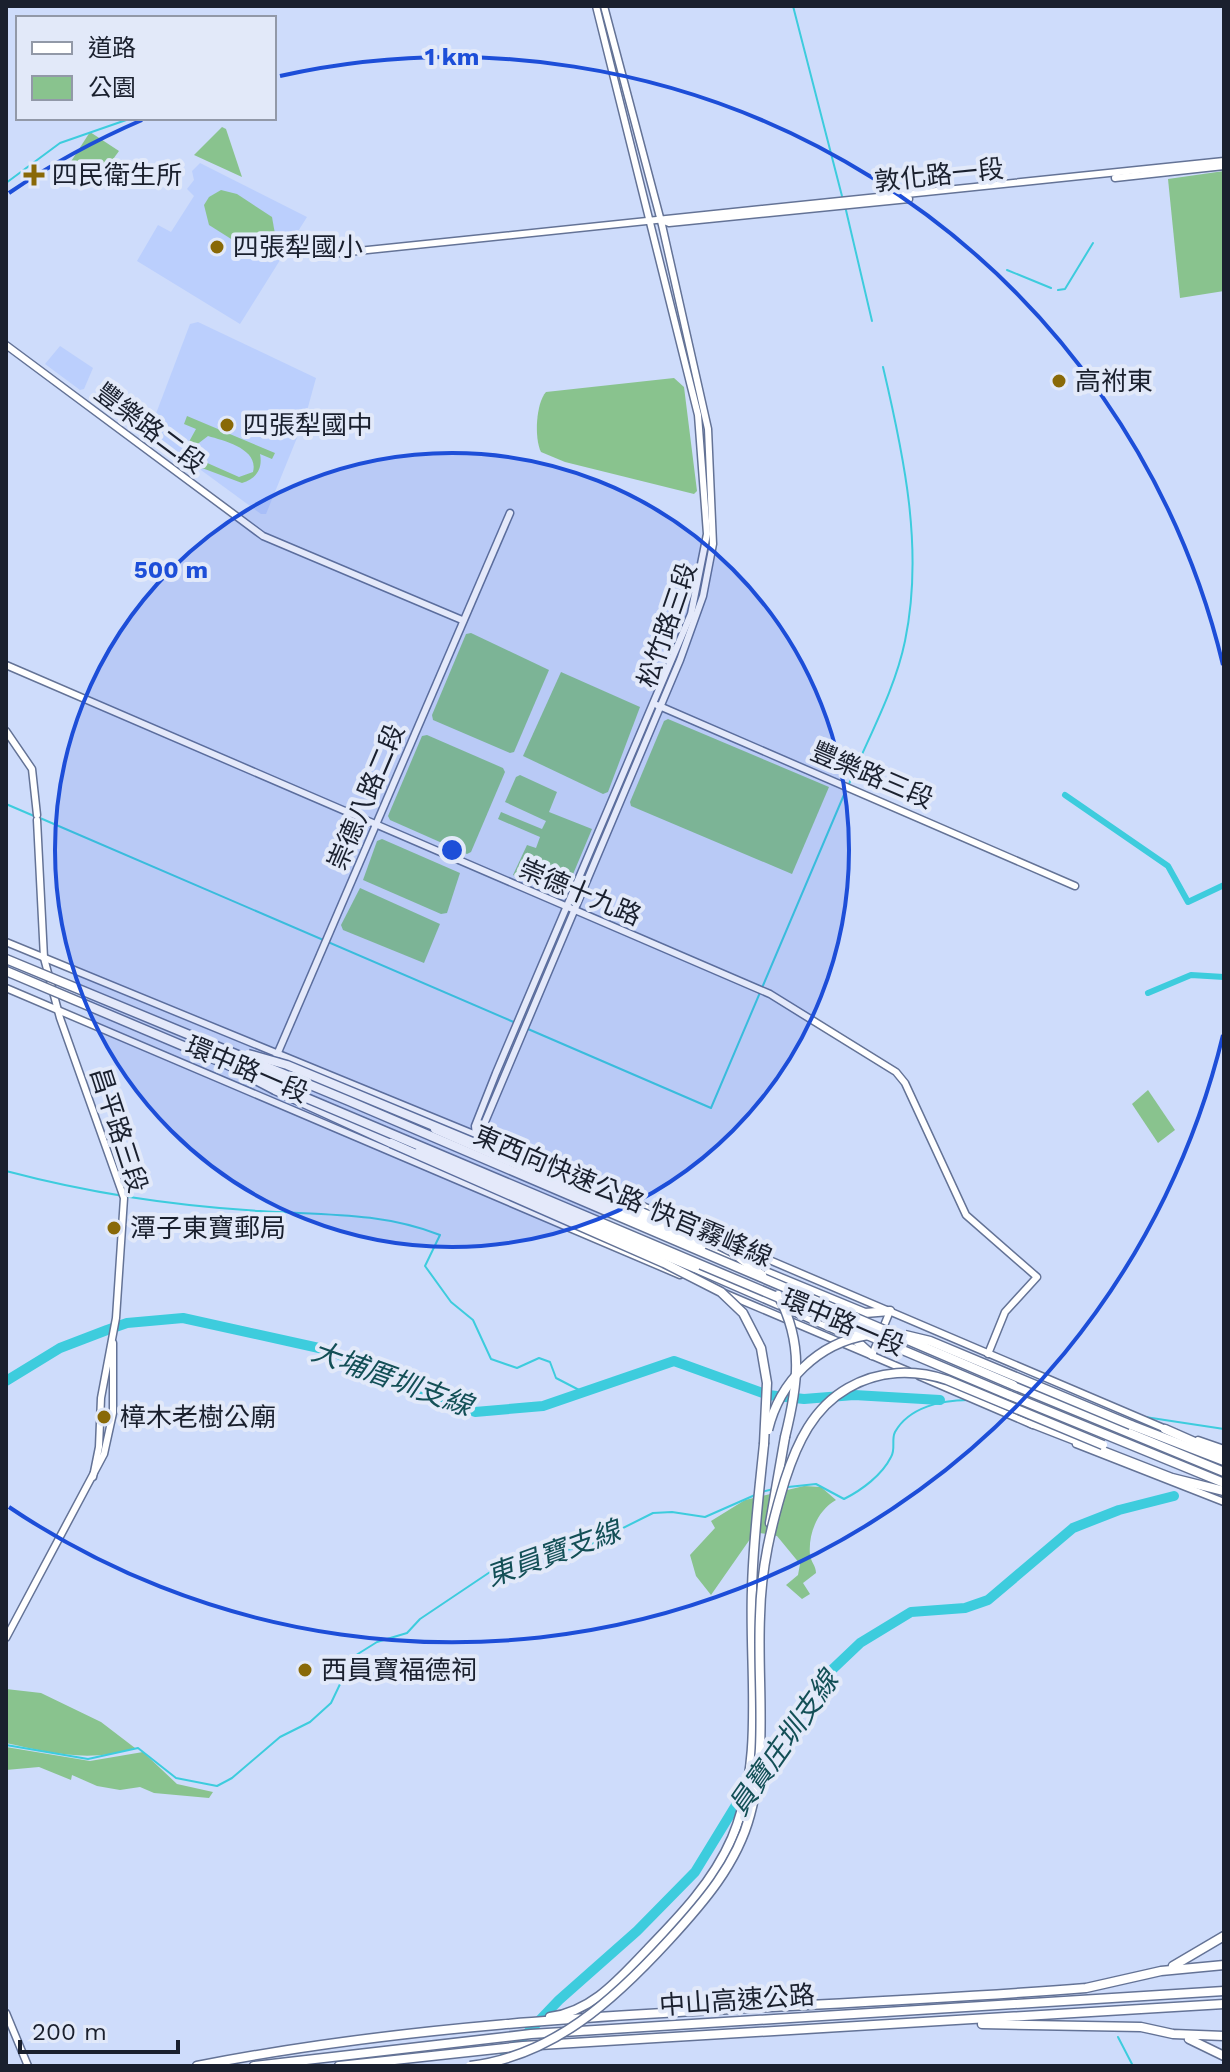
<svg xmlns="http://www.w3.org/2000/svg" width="1230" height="2072" font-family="'Work Sans','Noto Sans TC',sans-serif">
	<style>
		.built { fill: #bbcffd }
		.green { fill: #89c38e; fill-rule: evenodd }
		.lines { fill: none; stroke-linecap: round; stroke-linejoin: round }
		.stream { stroke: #3dccdd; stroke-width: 2 }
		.canal { stroke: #3dccdd; stroke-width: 6 }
		.river { stroke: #3dccdd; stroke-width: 10 }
		.secondary-casing { stroke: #647396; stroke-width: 9 }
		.highway-casing { stroke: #647396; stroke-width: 11 }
		.secondary { stroke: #fff; stroke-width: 6 }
		.highway { stroke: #fff; stroke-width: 8 }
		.highway-bridge-casing { stroke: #647396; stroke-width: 11; stroke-linecap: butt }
		.highway-bridge { stroke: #fff; stroke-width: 8 }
		.ring { fill: none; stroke: #1d4ed8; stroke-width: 4 }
		.poi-dot { fill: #896907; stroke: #e2e9f9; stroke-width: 3 }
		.labels { text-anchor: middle; stroke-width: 8; stroke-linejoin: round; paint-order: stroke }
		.poi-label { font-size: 26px; fill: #1a202e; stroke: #e2e9f9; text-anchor: start }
		.street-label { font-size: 26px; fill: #1a202e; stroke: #e2e9f9 }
		.water-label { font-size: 28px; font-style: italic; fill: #134f56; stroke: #e2e9f9 }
		.centre { fill: #1d4ed8; stroke: #e2e9f9; stroke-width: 4 }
		.ring-label { font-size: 24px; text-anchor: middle; font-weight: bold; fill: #1d4ed8; stroke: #e2e9f9; stroke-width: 8; stroke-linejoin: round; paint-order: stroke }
	</style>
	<rect width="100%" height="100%" fill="#cedcfb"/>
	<!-- built -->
	<g class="built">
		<polygon points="200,163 307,217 240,324 137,261 158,225 171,232 194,196 187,189 194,180 192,171"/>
		<polygon points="198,322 316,378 305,418 266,514 261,514 149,432 190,324"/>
		<polygon points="60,346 93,368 84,389 80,390 45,364"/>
	</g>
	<!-- green -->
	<g class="green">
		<polygon points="222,127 226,129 242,177 194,155"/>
		<polygon points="90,132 119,151 97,181 70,163"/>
		<polygon points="1224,171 1224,291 1180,298 1168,179"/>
		<polygon points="221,190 237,194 272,217 275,234 268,246 247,249 209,225 204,205 209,197"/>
		<path d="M674,378L684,387L697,491L694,494L565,462L541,452C534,438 536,403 546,392Z"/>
		<path d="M187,416L275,453L272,459L260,454C263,469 256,479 242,483L194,465L185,449L196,429L184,424ZM208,436C225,441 259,449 253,472L239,477L196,458L195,446Z"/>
		<polygon points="471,633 549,670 514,752 510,753 433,720 432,715 466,634"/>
		<polygon points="561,672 640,707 608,792 603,794 523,756"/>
		<polygon points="668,719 829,787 792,874 631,806 630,802 664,721"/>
		<polygon points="427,735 503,768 505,772 471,852 467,854 390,820 388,816 422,736"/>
		<polygon points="520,775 557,792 549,812 592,829 566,891 559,894 513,875 527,845 536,848 540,837 498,819 501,812 542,829 546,821 505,802 516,777"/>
		<polygon points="382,839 460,873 447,913 441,914 363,880 377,841"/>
		<polygon points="360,888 440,924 424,963 343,930 341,925"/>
		<polygon points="1148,1090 1175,1130 1158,1143 1132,1104"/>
		<path d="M804,1486L821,1487L836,1500C818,1510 808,1533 810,1555C811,1562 816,1566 816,1573L803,1583L810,1594L802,1599L786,1585L798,1575L800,1564L777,1536L755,1532L711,1595L696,1576L690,1555L715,1528L711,1521L745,1500Z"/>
		<path d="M6,1689L41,1693L101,1722L135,1748C90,1763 51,1753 6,1743Z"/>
		<polygon points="6,1747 90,1761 143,1752 177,1784 213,1792 209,1798 154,1793 140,1787 120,1790 97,1786 72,1775 71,1780 39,1767 6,1770"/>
	</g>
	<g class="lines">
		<!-- stream -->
		<g class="stream">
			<polyline points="793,6 843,200"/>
			<polyline points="6,183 60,143 132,118"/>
			<polyline points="845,206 872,321"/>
			<polyline points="1007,270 1051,288"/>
			<polyline points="1058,290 1065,289 1093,243"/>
			<path d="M849,784C868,738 895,690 905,641C924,550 904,456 883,367"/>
			<polyline points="6,804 34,816"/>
			<polyline points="40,818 523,1026"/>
			<polyline points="528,1029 711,1108 846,790"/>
			<path d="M6,1171C89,1193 174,1206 260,1211C323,1215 381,1212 440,1235L425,1266L451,1302L473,1320L491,1359L517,1368L539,1358L550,1362L556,1378L583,1392"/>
			<polyline points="1145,1417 1224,1429"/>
			<path d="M788,1487L816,1484L844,1499C862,1490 882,1475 891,1457C896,1449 891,1440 895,1432C909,1407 942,1400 968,1400"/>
			<polyline points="761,1492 774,1489"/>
			<polyline points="6,1745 88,1759 138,1748 176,1778 217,1786 232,1778 280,1737 310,1722 331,1703 353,1657 377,1642 407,1633 420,1619 496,1568 518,1567 559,1551 585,1547 653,1513 672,1512 705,1517 755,1495"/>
			<polyline points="1118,2037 1133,2066"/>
		</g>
		<!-- canal -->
		<g class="canal">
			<polyline points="1065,795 1168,866 1188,902 1224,885"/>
			<polyline points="1148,993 1191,975 1224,977"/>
		</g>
		<!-- river -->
		<g class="river">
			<polyline points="6,1381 60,1348 107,1330 127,1323 183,1318 328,1350 475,1412 543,1406 674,1361 768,1395 804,1399 854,1395 940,1400"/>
			<polyline points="756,1774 781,1746 820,1681 860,1643 911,1612 965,1608 988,1600 1073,1528 1119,1510 1174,1496"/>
			<polyline points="496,2066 559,2000 637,1931 695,1872 747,1787"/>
		</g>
		<defs>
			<g id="secondary">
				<polyline points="1115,178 1224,166"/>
				<polyline points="659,219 669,223 909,199"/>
				<polyline points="329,254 1224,161"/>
				<polyline points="6,345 263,536 462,620"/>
				<polyline points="6,665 770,994 896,1072 905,1083 966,1215 1037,1277 1005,1312 988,1354"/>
				<polyline points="657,705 1075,886"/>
				<polyline points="6,731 32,769 37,815"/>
				<polyline points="37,820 44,958 60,1018 124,1198 116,1318 101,1398 99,1447 93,1477"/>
				<polyline points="6,942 488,1140 1168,1430"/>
				<polyline points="6,988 680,1275"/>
				<polyline points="276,1057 510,513"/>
				<polyline points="476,1135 475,1126 496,1073 691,614 707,534 698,415 596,6"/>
				<polyline points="475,1137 482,1129 680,660 703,596 713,544 708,429 662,225 604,6"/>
				<polyline points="724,1293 908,1371"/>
				<polyline points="872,1355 890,1311"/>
				<polyline points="919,1376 1033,1425"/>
				<polyline points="1198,1440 1224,1449"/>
				<polyline points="1076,1444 1224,1502"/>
				<polyline points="6,1638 104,1454 113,1413 113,1343"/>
				<polyline points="6,2013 28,2066"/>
			</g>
			<g id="highway">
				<polyline points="275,1090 391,1143"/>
				<polyline points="702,1246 743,1263"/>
				<polyline points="695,1268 851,1336 872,1355"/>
				<polyline points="756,1268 865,1313 890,1311"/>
				<polyline points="1013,1385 1224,1472"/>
				<polyline points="1009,1395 1224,1483"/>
				<polyline points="1031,1423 1172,1478 1224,1491"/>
				<polyline points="1131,1425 1224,1461"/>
				<polyline points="1165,1429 1224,1455"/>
				<polyline points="770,1523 785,1437"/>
				<polyline points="1173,1966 1224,1936"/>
				<path d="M550,2017C593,2011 619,1979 648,1949C680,1916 713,1882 732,1838C765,1760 749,1672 752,1590C753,1542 759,1493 764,1444"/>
				<polyline points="982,2024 1141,2027 1173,2034 1224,2036"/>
				<polyline points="1189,2039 1224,2056"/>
				<path d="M197,2066C490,2008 790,2012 1086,1988L1161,1971L1224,1965"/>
				<polyline points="254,2066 531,2034 1224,1991"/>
				<polyline points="339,2066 523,2046 1224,2004"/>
			</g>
		</defs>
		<!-- secondary casing -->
		<use href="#secondary" class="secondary-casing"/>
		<!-- highway casing -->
		<use href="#highway" class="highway-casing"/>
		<!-- secondary -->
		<use href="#secondary" class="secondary"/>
		<!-- highway -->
		<use href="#highway" class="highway"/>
		<defs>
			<g id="highway-bridge">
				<polyline points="6,959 349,1101 1013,1385"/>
				<polyline points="6,971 1009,1395"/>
				<polyline points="248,1054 287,1065 711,1241 731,1251 762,1275"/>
				<polyline points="250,1077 275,1090"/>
				<polyline points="435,1129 702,1246"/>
				<polyline points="391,1143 664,1263 721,1292 743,1313 761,1348 767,1383 764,1444"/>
				<polyline points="419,1152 695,1268"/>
				<path d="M778,1295C804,1344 798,1385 785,1437"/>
				<polyline points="905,1335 930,1341 1131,1425"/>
				<path d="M768,1430C780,1381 818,1343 868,1335"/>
				<path d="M470,2066C553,2056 614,2000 669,1940C703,1903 737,1864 750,1815C768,1750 757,1683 760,1616C761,1568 771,1526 785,1480C797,1443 813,1408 848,1388C879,1370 914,1369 947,1380L1103,1445"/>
			</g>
		</defs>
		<!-- highway-bridge casing -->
		<use href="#highway-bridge" class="highway-bridge-casing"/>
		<!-- highway-bridge -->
		<use href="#highway-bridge" class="highway-bridge"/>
	</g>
	<!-- distance rings -->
	<circle cx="452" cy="850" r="397" fill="#1d4ed8" fill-opacity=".12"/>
	<g class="ring">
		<circle cx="452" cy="850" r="397"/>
		<path d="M1223 1035A793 793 0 0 1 9 1507M9 193A793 793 0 0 1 142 120M280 76A793 793 0 0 1 1223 665"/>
	</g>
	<!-- markers -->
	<g class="poi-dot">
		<path d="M30 163h8v8h8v8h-8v8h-8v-8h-8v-8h8z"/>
		<circle cx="217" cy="247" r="8"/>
		<circle cx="1059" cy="381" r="8"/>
		<circle cx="227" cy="425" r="8"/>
		<circle cx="114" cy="1228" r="8"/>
		<circle cx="104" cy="1417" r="8"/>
		<circle cx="305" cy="1670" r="8"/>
	</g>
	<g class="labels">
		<!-- poi labels -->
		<g class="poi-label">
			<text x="52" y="184">四民衛生所</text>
			<text x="233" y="256">四張犁國小</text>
			<text x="1075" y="390">高祔東</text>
			<text x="243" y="434">四張犁國中</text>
			<text x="130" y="1237">潭子東寶郵局</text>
			<text x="120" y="1426">樟木老樹公廟</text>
			<text x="321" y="1679">西員寶福德祠</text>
		</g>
		<!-- street labels -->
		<g class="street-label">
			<text transform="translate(939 175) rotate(-6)" y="9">敦化路一段</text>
			<text transform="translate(150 428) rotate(37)" y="9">豐樂路二段</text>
			<text transform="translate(667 625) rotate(-71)" y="9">松竹路三段</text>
			<text transform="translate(872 775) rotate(23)" y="9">豐樂路三段</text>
			<text transform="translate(366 797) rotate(-67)" y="9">崇德八路二段</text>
			<text transform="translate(580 892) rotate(23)" y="9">崇德十九路</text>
			<text transform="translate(247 1069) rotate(23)" y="9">環中路一段</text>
			<text transform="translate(119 1130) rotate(72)" y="9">昌平路三段</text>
			<text transform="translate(623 1196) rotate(23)" y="9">東西向快速公路 快官霧峰線</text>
			<text transform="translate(843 1322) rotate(23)" y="9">環中路一段</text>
			<text transform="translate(737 2000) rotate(-4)" y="9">中山高速公路</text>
		</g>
		<!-- water labels -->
		<g class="water-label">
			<text transform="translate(392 1378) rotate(20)" y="10">大埔厝圳支線</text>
			<text transform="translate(553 1553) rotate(-20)" y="10">東員寶支線</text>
			<text transform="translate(783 1743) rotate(-55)" y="10">員寶庄圳支線</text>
		</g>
	</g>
	<circle cx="452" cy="850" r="12" class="centre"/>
	<g class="ring-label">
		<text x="452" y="65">1 km</text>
		<text x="171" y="578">500 m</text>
	</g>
	<!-- border -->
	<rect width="1230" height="2072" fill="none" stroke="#1a202e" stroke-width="16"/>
	<!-- legend -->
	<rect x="16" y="16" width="260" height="104" fill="#e2e9f9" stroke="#9299a8" stroke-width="2"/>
	<rect x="32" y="42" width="40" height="12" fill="#ffffff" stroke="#9299a8" stroke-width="2"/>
	<text x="88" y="56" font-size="24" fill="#1a202e">道路</text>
	<rect x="32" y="76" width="40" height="24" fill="#89c38e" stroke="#9299a8" stroke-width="2"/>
	<text x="88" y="96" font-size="24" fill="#1a202e">公園</text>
	<!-- scale -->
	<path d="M20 2040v12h158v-12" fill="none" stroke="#1a202e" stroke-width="4"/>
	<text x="32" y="2040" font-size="24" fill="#1a202e" stroke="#e2e9f9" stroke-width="6" paint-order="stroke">200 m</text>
</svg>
